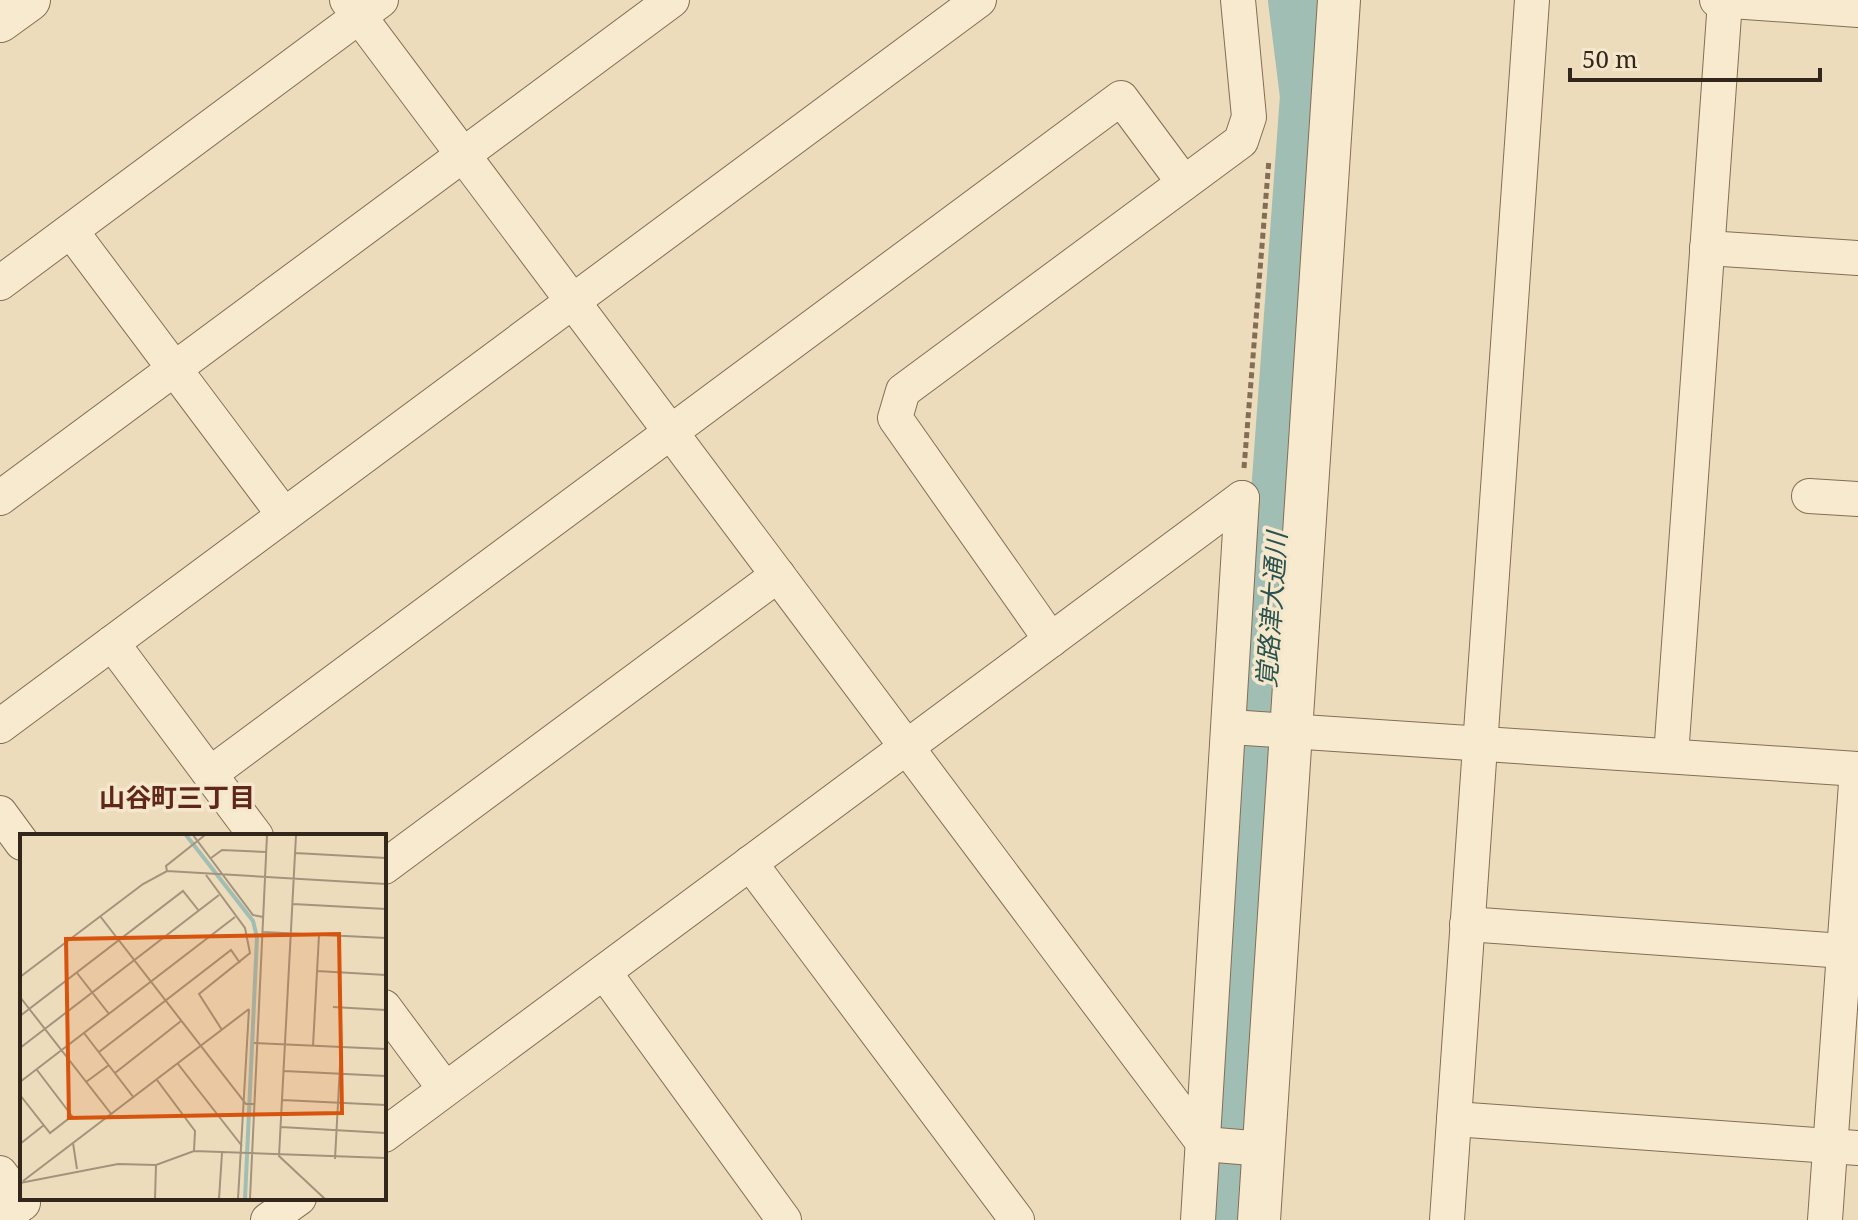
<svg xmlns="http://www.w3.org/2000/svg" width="1858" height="1220" font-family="'Noto Serif','Noto Sans JP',serif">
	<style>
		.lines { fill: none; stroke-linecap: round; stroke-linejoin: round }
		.river { stroke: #a0beb4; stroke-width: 60 }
		.minor-casing { stroke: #846d56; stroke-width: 36 }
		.tertiary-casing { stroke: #846d56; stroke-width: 44 }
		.path { stroke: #846d56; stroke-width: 5; stroke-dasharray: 6 4; stroke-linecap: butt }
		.minor { stroke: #f8eace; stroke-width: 34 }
		.tertiary { stroke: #f8eace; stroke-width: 42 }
		.labels { text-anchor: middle; stroke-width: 7; stroke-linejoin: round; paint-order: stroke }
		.water-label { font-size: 26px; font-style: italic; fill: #2a534f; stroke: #f5e7cb }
		.neighbourhood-label { font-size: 26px; font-weight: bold; fill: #60261a; stroke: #f5e7cb }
		.inset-river { fill: none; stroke: #a0beb4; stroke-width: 4 }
		.inset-road { fill: none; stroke: #a3937c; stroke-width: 2 }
		.view { fill: #d6540e; fill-opacity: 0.15; stroke: #d6540e; stroke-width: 4 }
		.inset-edge { fill: none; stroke: #33261b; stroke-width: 4 }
	</style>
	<rect width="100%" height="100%" fill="#eddcbc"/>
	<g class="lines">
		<!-- river -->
		<polyline class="river" points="1228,1220 1310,96 1298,0"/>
		<defs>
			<g id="minor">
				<polyline points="347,0 1204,1144 1264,1149"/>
				<polyline points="1717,0 1858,10"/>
				<polyline points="71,231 284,515"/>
				<polyline points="1707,248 1858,258"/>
				<polyline points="0,283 381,0"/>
				<polyline points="1809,496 1858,499"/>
				<polyline points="0,498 672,0"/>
				<polyline points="1051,640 895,418 903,391 1241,141 1249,117 1238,0"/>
				<polyline points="112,643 256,836"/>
				<polyline points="0,726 979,0"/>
				<polyline points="1230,727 1858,769"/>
				<polyline points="1671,756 1725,1"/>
				<polyline points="210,774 1121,98 1184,183"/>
				<polyline points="0,813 22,843"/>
				<polyline points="750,863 1017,1220"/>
				<polyline points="384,867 778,575"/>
				<polyline points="1467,924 1858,952"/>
				<polyline points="604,972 784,1220"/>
				<polyline points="384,1007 445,1089"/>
				<polyline points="1454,1119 1858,1148"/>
				<polyline points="384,1135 1242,498"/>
				<polyline points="0,1173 23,1203 0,1220"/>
				<polyline points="268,1220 299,1198"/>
				<polyline points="1198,1220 1242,498"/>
				<polyline points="1447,1220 1532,0"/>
				<polyline points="1825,1220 1857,769"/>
			</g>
			<g id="tertiary">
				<polyline points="0,21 29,0"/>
				<polyline points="1259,1220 1339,0"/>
			</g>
		</defs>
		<!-- minor casing -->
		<use href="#minor" class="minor-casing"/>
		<!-- tertiary casing -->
		<use href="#tertiary" class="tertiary-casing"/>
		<!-- path -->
		<polyline class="path" points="1244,468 1269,159"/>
		<!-- minor -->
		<use href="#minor" class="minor"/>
		<!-- tertiary -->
		<use href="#tertiary" class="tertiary"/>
	</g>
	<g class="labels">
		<!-- water labels -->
		<g class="water-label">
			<text transform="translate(1272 610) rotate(-86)" y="9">覚路津大通川</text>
		</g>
		<!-- neighbourhood labels -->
		<g class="neighbourhood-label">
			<text x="177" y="807">山谷町三丁目</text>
		</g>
	</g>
	<!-- overview -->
	<g transform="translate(20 834)">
		<rect width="366" height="366" fill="#eddcbc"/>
		<path class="inset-river" d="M166,1L233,87L237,103L225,365"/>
		<path class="inset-road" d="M173,1L233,81L243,83M276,1L259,322L305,365M275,19L366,24M191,24L202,16L246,18M147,37L146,32L185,1M186,41L225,94L230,119L179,160L202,196M273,70L366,75M80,82L226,270H234M243,98L366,104M297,137L366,141M57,139L89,180M0,143L123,50L147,37L366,50M0,163L92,281M313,173L366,176M0,182L163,57L179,77M64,199L114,264M234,209L366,215M293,212L299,101M0,214L199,61M79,218L211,116L220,129M158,230L222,312M264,237L366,242M95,239L161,187M137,246L175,297L174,317M0,248L215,83M66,248L89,231M0,261L30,299L52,282L17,236M262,266L366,271M261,293L366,299M53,309L57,335M0,310L24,291M315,325L321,213M3,347L229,175M0,349L98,330L136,331L174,317L366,324M104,365H194M135,365L136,331M199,365L202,319M218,365L229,175M230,365L247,1"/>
		<path class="view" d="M319,100L322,279L49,284L46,105Z"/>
		<rect width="366" height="366" class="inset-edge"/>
	</g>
	<!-- scale -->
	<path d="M1570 68v12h250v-12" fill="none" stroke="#33261b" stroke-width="4"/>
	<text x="1582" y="68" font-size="24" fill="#33261b" stroke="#f5e7cb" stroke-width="6" paint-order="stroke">50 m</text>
</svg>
